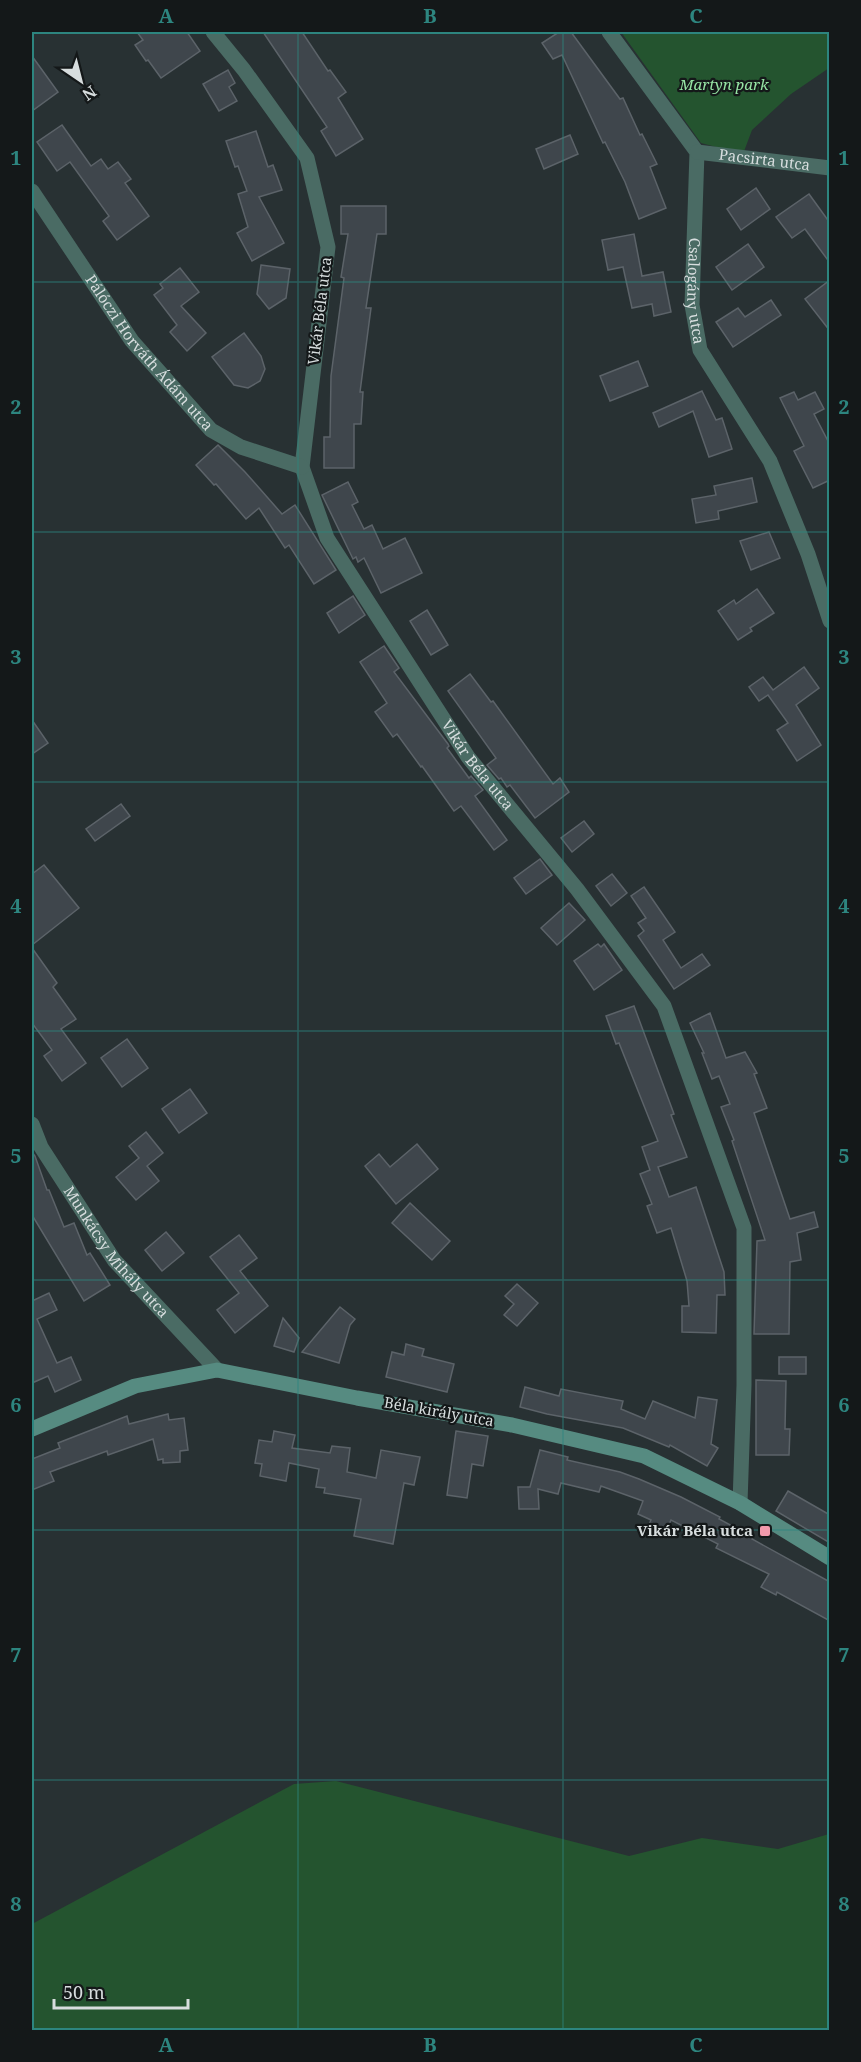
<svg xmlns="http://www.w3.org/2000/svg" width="861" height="2062" font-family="'Noto Serif',serif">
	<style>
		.green { fill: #24542f }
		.building { fill: #3f464c; stroke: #5c6369; stroke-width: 1.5 }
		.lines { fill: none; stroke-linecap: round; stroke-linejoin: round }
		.street { stroke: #4a6b64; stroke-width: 15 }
		.secondary { stroke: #568b81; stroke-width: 15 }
		.grid { fill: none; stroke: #2d857f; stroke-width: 1.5; stroke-opacity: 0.55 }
		.poi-dot { fill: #f29aac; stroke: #141819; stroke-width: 2 }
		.labels { text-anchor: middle; stroke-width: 4.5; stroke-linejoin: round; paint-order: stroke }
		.park-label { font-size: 15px; font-style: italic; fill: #96e4a4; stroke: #141819 }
		.street-label { font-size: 15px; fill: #d7ddde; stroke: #141819 }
		.poi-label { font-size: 15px; font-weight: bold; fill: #d7ddde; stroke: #141819; text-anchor: end }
		.neatline { fill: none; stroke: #2d857f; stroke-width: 2 }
		.grid-label { font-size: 20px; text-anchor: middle; font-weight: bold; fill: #2d857f }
	</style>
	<rect width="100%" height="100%" fill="#283133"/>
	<!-- green -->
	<g class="green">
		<polygon points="621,32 829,32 829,68 791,94 752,130 743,154 701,143"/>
		<polygon points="336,1781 629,1856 702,1838 778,1849 829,1834 829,2030 32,2030 32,1924 294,1784"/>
	</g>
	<!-- building -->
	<g class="building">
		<polygon points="137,32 187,32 200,51 161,78 148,60 146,61 135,45 143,40"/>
		<polygon points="263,32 302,32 328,71 330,70 346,92 338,98 363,139 336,156 321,131 327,127"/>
		<polygon points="559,32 571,32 620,99 623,98 640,135 642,134 657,164 650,167 666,208 639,219 625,182 605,142 603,143 562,55 553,59 542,43"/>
		<polygon points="32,56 58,92 32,111"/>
		<polygon points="228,70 235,83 229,87 237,101 219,111 203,84"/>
		<polygon points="62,125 91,166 101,159 108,169 118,162 131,179 125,183 149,216 117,240 103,221 109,216 70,162 57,171 37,142"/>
		<polygon points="256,131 268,167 273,165 282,190 259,197 284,243 252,261 237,233 248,227 238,194 247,191 238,166 235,167 226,141"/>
		<polygon points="570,135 578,154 544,169 536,149"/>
		<polygon points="756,188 770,209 741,230 727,209"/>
		<polygon points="809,194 830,223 830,263 805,229 792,238 776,217"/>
		<polygon points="341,206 386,206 386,234 377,234 366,308 371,308 360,392 363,392 361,424 354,424 354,468 324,468 324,437 330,437 331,376 344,278 341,277 348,234 341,234"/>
		<polygon points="634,234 642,276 663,272 671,312 654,316 652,304 632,308 623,267 608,270 602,240"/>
		<polygon points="748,244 764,267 732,290 716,267"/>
		<polygon points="261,265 290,269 286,298 269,309 257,294"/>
		<polygon points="180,268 199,292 181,306 206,333 187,351 170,332 177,325 154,295 163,288 160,284"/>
		<polygon points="830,280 830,331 805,299"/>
		<polygon points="771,300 781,315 733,347 716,322 738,308 745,317"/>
		<polygon points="244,333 261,356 265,369 260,381 248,388 234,385 212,357"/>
		<polygon points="638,361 648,386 610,401 600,376"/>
		<polygon points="702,391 716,420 722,418 732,449 709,457 693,411 659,427 653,413"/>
		<polygon points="794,392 798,400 815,392 824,409 814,414 830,445 830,480 813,488 794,451 804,446 780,398"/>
		<polygon points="218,445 245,472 282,514 295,505 336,570 314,584 289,545 285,548 259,508 246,519 216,484 214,485 196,465"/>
		<polygon points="752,478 757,502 718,511 719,519 696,523 692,499 716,495 714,486"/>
		<polygon points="348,482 358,502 352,505 364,529 372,525 383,549 405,538 422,573 381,593 364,558 358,562 356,557 353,559 322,495"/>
		<polygon points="769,532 780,558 751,570 740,541"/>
		<polygon points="757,589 774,613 750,628 752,631 738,640 718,611 734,600 736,604"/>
		<polygon points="353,596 365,615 339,633 327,613"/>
		<polygon points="427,610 448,645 431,655 410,621"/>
		<polygon points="384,646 399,668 394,672 448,744 449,746 447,748 469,778 471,776 483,790 475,796 507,840 494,850 461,806 454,811 422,766 421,767 397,734 393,737 375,712 387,703 360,662"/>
		<polygon points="804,667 819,688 796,705 821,745 797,761 777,730 788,723 768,695 759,701 749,687 763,677 773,690"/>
		<polygon points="470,674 491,702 493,701 553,784 560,778 569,792 535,818 510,785 507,787 501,778 499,779 487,765 496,758 448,691"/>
		<polygon points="32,720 48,743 32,754"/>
		<polygon points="121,804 130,816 95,841 86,829"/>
		<polygon points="584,821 594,834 572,852 561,838"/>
		<polygon points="540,859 552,875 526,894 514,878"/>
		<polygon points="44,865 79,908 32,945 32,874"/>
		<polygon points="612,874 627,893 611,906 596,886"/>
		<polygon points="644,887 675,932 663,940 681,968 702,954 710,965 674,989 638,936 644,931 638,923 646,918 631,896"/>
		<polygon points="569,903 585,920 557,945 541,928"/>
		<polygon points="598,944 601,947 604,944 622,970 594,990 574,961"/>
		<polygon points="32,948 57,983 53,987 76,1019 61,1029 86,1063 62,1081 44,1056 52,1050 32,1023"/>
		<polygon points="634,1006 674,1114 671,1115 687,1157 658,1167 669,1197 696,1187 724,1272 725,1295 717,1295 716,1333 682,1332 682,1306 689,1306 687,1281 671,1228 657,1233 647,1206 652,1204 640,1174 650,1170 642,1147 658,1141 619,1043 616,1044 606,1016"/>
		<polygon points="710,1013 726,1058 745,1052 757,1073 754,1074 767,1108 754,1113 790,1219 814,1212 818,1227 797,1233 801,1260 790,1262 789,1334 754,1334 757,1241 765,1240 732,1141 734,1140 721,1107 730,1104 719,1076 712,1079 702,1053 704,1053 690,1023"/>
		<polygon points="127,1039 148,1068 122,1087 101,1058"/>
		<polygon points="190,1089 207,1113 179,1133 162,1109"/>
		<polygon points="146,1132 163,1153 147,1166 159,1181 136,1200 116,1177 139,1158 129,1146"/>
		<polygon points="417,1144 438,1169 396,1204 365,1166 379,1154 390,1167"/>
		<polygon points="32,1152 35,1156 47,1190 49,1190 64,1227 74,1223 87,1255 90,1253 110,1285 84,1301 32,1215"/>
		<polygon points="410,1203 450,1241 432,1260 392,1223"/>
		<polygon points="166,1232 184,1253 162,1271 145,1250"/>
		<polygon points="239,1235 257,1258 240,1271 268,1306 235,1333 217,1310 239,1293 210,1257"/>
		<polygon points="517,1284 538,1303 517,1326 504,1315 514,1304 505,1296"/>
		<polygon points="49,1293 57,1310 37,1319 57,1363 71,1357 81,1380 55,1392 48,1376 32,1383 32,1301"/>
		<polygon points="340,1307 355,1319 350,1325 339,1363 302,1352"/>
		<polygon points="283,1318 299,1338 294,1352 274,1346"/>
		<polygon points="406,1344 424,1349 422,1356 454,1364 447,1392 386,1377 392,1352 404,1355"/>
		<rect x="779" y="1357" width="27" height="17"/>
		<polygon points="756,1380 786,1381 785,1429 790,1429 789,1455 756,1455"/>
		<polygon points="525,1387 559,1396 561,1389 623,1401 621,1409 645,1419 653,1401 695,1418 698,1397 717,1400 711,1444 718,1448 707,1466 670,1445 669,1447 623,1428 547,1414 520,1407"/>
		<polygon points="168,1414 169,1420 184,1418 188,1450 180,1451 180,1462 163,1463 163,1459 158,1460 153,1439 108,1455 107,1451 50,1472 54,1481 32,1490 32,1459 60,1448 58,1443 127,1416 129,1424"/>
		<polygon points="274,1431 295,1435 292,1448 330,1453 332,1446 350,1448 347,1472 376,1478 381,1450 420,1457 414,1485 404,1483 393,1544 354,1536 361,1499 324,1493 325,1488 316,1487 319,1469 289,1463 286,1481 260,1476 262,1464 255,1463 259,1440 272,1442"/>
		<polygon points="456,1431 488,1436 483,1466 472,1464 467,1498 447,1495"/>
		<polygon points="540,1450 568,1457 567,1460 620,1472 639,1479 681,1497 720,1517 719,1519 753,1537 752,1539 830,1582 830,1621 777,1592 776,1595 761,1587 769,1574 716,1548 718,1544 671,1520 665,1534 648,1527 651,1520 638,1514 643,1501 601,1486 599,1492 561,1483 558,1494 538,1489 539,1509 519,1509 518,1487 530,1487"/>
		<polygon points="788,1491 830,1515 830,1543 776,1511"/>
	</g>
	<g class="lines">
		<!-- street -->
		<g class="street">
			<path id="s1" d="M213,32L244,70L307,158L328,247L302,467L327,538L468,757L577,889L664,1006L744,1228V1385L740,1503"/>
			<path id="s2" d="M609,32L697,152L692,305L700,350L770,461L808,554L830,621"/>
			<path id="s3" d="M697,152L830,168"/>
			<path id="s4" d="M32,191L132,341L211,430L241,447L302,467"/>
			<path id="s5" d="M32,1124L41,1147L114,1260L217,1370"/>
		</g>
		<!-- secondary -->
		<polyline class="secondary" points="32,1429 135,1386 217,1370 357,1398 512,1425 644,1456 740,1503 830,1558"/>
	</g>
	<!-- grid -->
	<path class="grid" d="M298,32V2030M563,32V2030M32,282H830M32,532H830M32,782H830M32,1031H830M32,1280H830M32,1530H830M32,1780H830"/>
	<!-- markers -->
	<rect class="poi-dot" x="759" y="1525" width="12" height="12" rx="3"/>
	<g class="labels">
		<!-- park labels -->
		<g class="park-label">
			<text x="724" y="90">Martyn park</text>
		</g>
		<!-- street labels -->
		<g class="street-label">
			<text dy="5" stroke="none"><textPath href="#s3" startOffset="68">Pacsirta utca</textPath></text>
			<text dy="5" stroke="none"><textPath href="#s2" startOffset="288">Csalogány utca</textPath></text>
			<text transform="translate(320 311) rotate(-83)" y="5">Vikár Béla utca</text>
			<text dy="5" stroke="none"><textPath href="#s4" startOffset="200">Pálóczi Horváth Ádám utca</textPath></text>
			<text dy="5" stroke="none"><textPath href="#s1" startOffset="818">Vikár Béla utca</textPath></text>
			<text dy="5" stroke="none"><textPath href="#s5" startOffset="154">Munkácsy Mihály utca</textPath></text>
			<text transform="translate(439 1412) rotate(10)" y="5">Béla király utca</text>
		</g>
		<!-- poi labels -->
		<g class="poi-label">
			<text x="753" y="1536">Vikár Béla utca</text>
		</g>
	</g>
	<!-- border -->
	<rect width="861" height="2062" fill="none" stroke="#141819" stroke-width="66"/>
	<!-- north arrow -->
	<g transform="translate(81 81) rotate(145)" stroke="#141819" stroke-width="4.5" paint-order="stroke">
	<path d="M0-4.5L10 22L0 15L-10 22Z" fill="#d7ddde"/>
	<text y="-9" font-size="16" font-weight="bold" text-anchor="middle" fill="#d7ddde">N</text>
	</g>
	<!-- scale -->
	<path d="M54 1999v9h134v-9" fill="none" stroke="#d7ddde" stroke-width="3"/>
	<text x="63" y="1999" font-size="18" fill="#d7ddde" stroke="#141819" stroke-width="4.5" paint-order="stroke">50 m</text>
	<rect x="33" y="33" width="795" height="1996" class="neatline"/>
	<g class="grid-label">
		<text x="166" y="23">A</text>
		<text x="430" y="23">B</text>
		<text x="696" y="23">C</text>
		<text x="16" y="165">1</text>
		<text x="844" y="165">1</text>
		<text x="16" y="414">2</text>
		<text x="844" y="414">2</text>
		<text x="16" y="664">3</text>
		<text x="844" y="664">3</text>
		<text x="16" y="913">4</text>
		<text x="844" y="913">4</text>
		<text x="16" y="1163">5</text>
		<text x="844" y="1163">5</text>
		<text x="16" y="1412">6</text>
		<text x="844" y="1412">6</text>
		<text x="16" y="1662">7</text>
		<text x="844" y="1662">7</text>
		<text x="16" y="1911">8</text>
		<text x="844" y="1911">8</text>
		<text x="166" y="2052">A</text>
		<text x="430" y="2052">B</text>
		<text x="696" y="2052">C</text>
	</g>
</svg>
